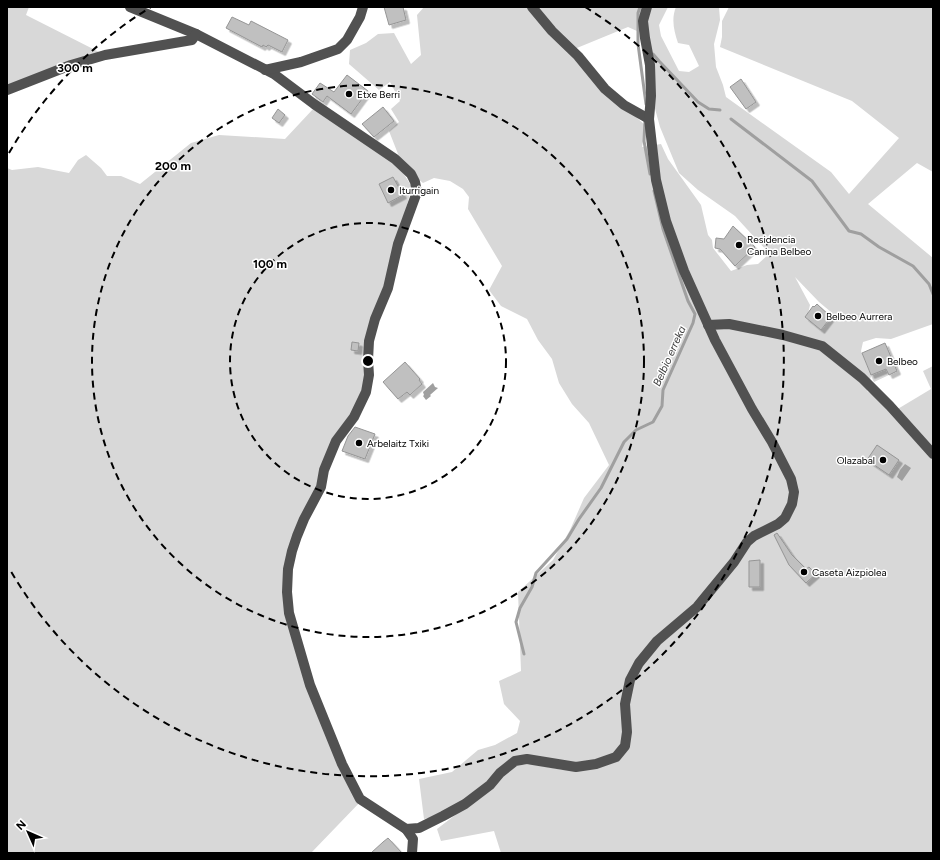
<svg xmlns="http://www.w3.org/2000/svg" width="940" height="860" font-family="Figtree,sans-serif">
	<style>
		.green { fill: #d8d8d8; fill-rule: evenodd }
		.water { fill: #9f9f9f }
		.lines { fill: none; stroke-linecap: round; stroke-linejoin: round }
		.stream { stroke: #9f9f9f; stroke-width: 3 }
		.building { fill: #c0c0c0; stroke: #959595; filter: url(#shadow) }
		.minor { stroke: #515151; stroke-width: 10 }
		.ring { fill: none; stroke: #000; stroke-width: 2; stroke-dasharray: 7 5 }
		.poi-dot { fill: #000; stroke: #fff; stroke-width: 1.5 }
		.labels { text-anchor: middle; stroke-width: 3; stroke-linejoin: round; paint-order: stroke }
		.poi-label { font-size: 10px; fill: #000; stroke: #fff; text-anchor: start }
		.water-label { font-size: 11px; font-style: italic; fill: #404040; stroke: #fff }
		.centre { fill: #000; stroke: #fff; stroke-width: 2 }
		.ring-label { font-size: 12px; text-anchor: middle; font-weight: bold; fill: #000; stroke: #fff; stroke-width: 3; stroke-linejoin: round; paint-order: stroke }
	</style>
	<defs>
		<filter id="shadow"><feDropShadow dx="3.5" dy="3.5" stdDeviation="0" flood-color="#0004"/></filter>
	</defs>
	<rect width="100%" height="100%" fill="#fff"/>
	<!-- green -->
	<g class="green">
		<polygon points="7,7 29,7 26,15 105,55 7,87"/>
		<path d="M424,7H668L659,25L661,36L679,71L689,72L699,66L689,45L678,43C674,31 671,19 676,7H719L720,20L714,44L716,67L723,85L726,97L831,172L849,194L899,138L852,101L720,47L722,37V21L729,7H933V172L917,163L868,204L933,258V324L891,339L876,338L863,342L861,351L871,375L886,369L889,375L874,382L871,376L867,391L896,410L931,389L923,371L933,366V853H501L494,831L441,841L437,829L484,793L512,766L532,764L563,770L544,759L511,761L493,776L476,793L438,816L424,819L419,779L452,772L478,750L495,745L517,733L520,721L504,704L499,681L521,671L518,592L553,560L570,530L584,498L609,465L589,423L572,404L559,383L552,359L538,340L527,319L501,306L489,290L502,266L468,209L469,197L463,189L450,181L434,178L423,183L417,178L400,159L389,131L399,122L391,109L400,101L390,82L379,90L349,64L350,50L366,43L378,34L394,33L411,64L421,55L417,15ZM628,27L646,35L653,65L654,105L660,127L679,173L698,190L735,216L768,252H780L769,254L758,264L747,265L731,271L713,248L712,240L708,235L701,205L668,159L661,144L642,147L646,126L605,89L572,50ZM795,277L819,302L831,312L829,315L841,318L831,317L821,330L807,318L810,305Z"/>
		<polygon points="314,108 396,164 405,176 412,187 369,341 366,392 336,441 297,536 287,592 310,685 363,799 311,853 7,853 7,168 12,170 38,167 69,173 78,160 86,155 101,168 107,176 121,176 140,184 191,143 219,135 285,139"/>
	</g>
	<!-- water -->
	<g class="water">
		<polygon points="433,383 435,387 438,388 430,395 431,396 426,400 423,396 424,395 423,392"/>
		<polygon points="905,464 911,468 902,481 897,477 900,470"/>
	</g>
	<g class="lines">
		<!-- stream -->
		<g class="stream">
			<polyline points="640,7 638,13 638,44 646,104"/>
			<polyline points="653,54 659,61 698,102 709,109 720,110"/>
			<polyline points="731,119 812,181 849,231 861,234 879,247 913,266 929,284 933,294"/>
			<polyline points="645,120 644,141 650,174"/>
			<polyline points="524,654 516,622 520,608 532,587 536,573 567,539 579,519 601,488 624,442 636,430 653,422 662,406 663,390 693,323 695,314 688,301 663,229 654,191"/>
		</g>
	</g>
	<!-- building -->
	<g class="building">
		<polygon points="384,7 403,7 406,20 389,25"/>
		<polygon points="232,17 249,25 251,21 288,40 282,52 268,45 266,47 263,45 262,47 226,28"/>
		<polygon points="347,75 368,91 351,114 327,96 323,102 312,94 320,83 334,92"/>
		<polygon points="741,79 756,102 746,109 730,87"/>
		<polygon points="383,107 394,121 374,137 362,124"/>
		<polygon points="278,109 285,115 279,123 272,118"/>
		<polygon points="393,177 403,195 388,203 379,184"/>
		<polygon points="733,226 755,247 735,266 720,249 715,248 716,238 724,239"/>
		<polygon points="817,304 831,317 821,330 805,317 813,306 814,307"/>
		<polygon points="352,342 359,343 358,351 351,350"/>
		<polygon points="885,343 897,371 889,375 886,369 871,375 862,353"/>
		<polygon points="405,362 420,379 419,380 422,384 410,395 407,392 398,399 383,382"/>
		<polygon points="355,427 375,434 365,459 342,451 348,436"/>
		<polygon points="877,445 899,460 889,475 867,460"/>
		<polygon points="777,533 792,555 806,569 809,567 816,574 806,583 789,565 774,535"/>
		<polygon points="760,560 760,587 749,587 749,561"/>
		<polygon points="388,838 402,853 371,853 383,842"/>
	</g>
	<g class="lines">
		<!-- minor -->
		<g class="minor">
			<polyline points="130,7 196,34 274,74 314,104 395,159 411,174 415,182 417,192 398,244 388,288 375,319 369,341 368,360 369,375 366,392 354,417 336,441 324,470 321,487 304,519 297,536 292,551 288,569 287,592 289,613 310,685 342,764 360,799 406,829 413,839 412,853"/>
			<polyline points="532,7 552,31 578,56 605,89 624,105 649,119"/>
			<polyline points="265,70 301,62 338,49 347,40 360,17 363,7"/>
			<polyline points="7,90 71,65 105,55 192,40 196,34"/>
			<polyline points="708,325 729,324 783,335 822,346 862,378 890,406 933,454"/>
			<polyline points="406,829 419,828 443,816 465,804 490,785 500,773 515,761 527,759 576,767 596,764 616,757 625,746 627,732 625,704 630,680 639,663 657,641 697,607 734,562 747,542 754,536 778,524 785,518 792,504 794,492 791,479 772,442 752,409 715,340 684,271 666,221 656,180 649,119 651,96 650,65 645,38 643,21 647,7"/>
		</g>
	</g>
	<!-- distance rings -->
	<g class="ring">
		<circle cx="368" cy="361" r="138"/>
		<circle cx="368" cy="361" r="276"/>
		<path d="M9 153A415 415 0 0 1 151 7M585 7A415 415 0 1 1 9 568"/>
	</g>
	<!-- markers -->
	<g class="poi-dot">
		<circle cx="349" cy="94" r="4"/>
		<circle cx="391" cy="190" r="4"/>
		<circle cx="739" cy="245" r="4"/>
		<circle cx="818" cy="316" r="4"/>
		<circle cx="879" cy="361" r="4"/>
		<circle cx="359" cy="443" r="4"/>
		<circle cx="883" cy="460" r="4"/>
		<circle cx="804" cy="572" r="4"/>
	</g>
	<g class="labels">
		<!-- poi labels -->
		<g class="poi-label">
			<text x="357" y="98">Etxe Berri</text>
			<text x="399" y="194">Iturrigain</text>
			<text x="747" y="243">Residencia<tspan x="747" dy="12">Canina Belbeo</tspan></text>
			<text x="826" y="320">Belbeo Aurrera</text>
			<text x="887" y="365">Belbeo</text>
			<text x="367" y="447">Arbelaitz Txiki</text>
			<text x="875" y="464" text-anchor="end">Olazabal</text>
			<text x="812" y="576">Caseta Aizpiolea</text>
		</g>
		<!-- water labels -->
		<g class="water-label">
			<text transform="translate(669 356) rotate(-66)" y="4">Belbio erreka</text>
		</g>
	</g>
	<circle cx="368" cy="361" r="6" class="centre"/>
	<g class="ring-label">
		<text x="75" y="72">300 m</text>
		<text x="173" y="170">200 m</text>
		<text x="270" y="268">100 m</text>
	</g>
	<!-- border -->
	<rect width="940" height="860" fill="none" stroke="#000000" stroke-width="16"/>
	<!-- north arrow -->
	<g transform="translate(28 832) rotate(315)" stroke="#ffffff" stroke-width="3" paint-order="stroke">
	<path d="M0-3L7 15L0 10L-7 15Z" fill="#000000"/>
	<text y="-6" font-size="11" font-weight="bold" text-anchor="middle" fill="#000000">N</text>
	</g>
</svg>
